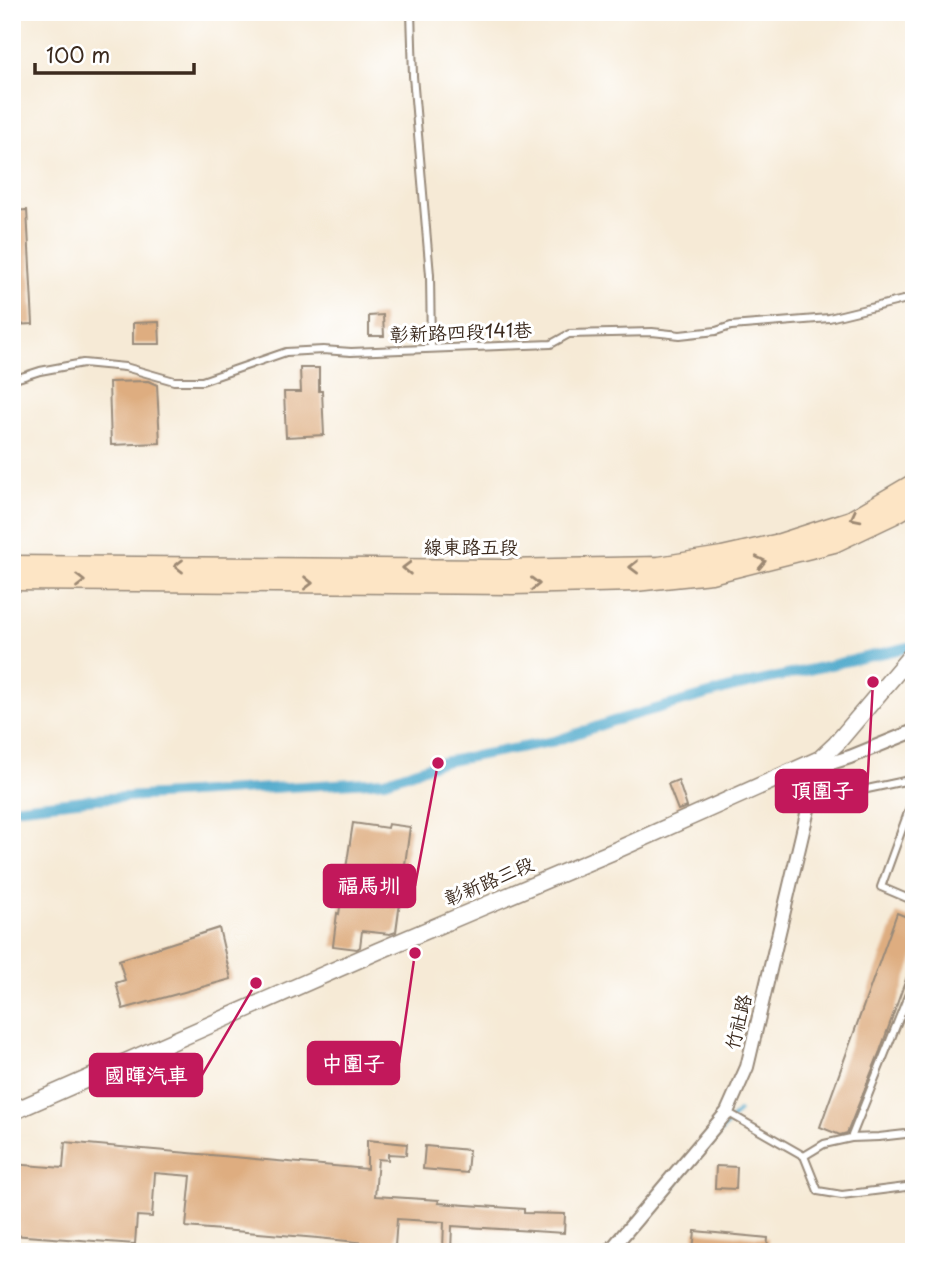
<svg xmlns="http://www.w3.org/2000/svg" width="926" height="1264" font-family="'Playpen Sans','LXGW WenKai TC',sans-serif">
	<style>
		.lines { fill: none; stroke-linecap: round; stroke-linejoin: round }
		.stream { stroke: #4ca7ca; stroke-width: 3.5 }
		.canal { stroke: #4ca7ca; stroke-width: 10 }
		.building { fill: #dead80 }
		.service-casing { stroke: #988a7a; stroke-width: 10 }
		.minor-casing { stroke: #988a7a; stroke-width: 16 }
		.tertiary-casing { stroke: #988a7a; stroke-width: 19 }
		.secondary-casing { stroke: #988a7a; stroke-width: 21 }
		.service { stroke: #fff; stroke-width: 6 }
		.minor { stroke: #fff; stroke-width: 12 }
		.tertiary { stroke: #fff; stroke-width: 16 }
		.secondary { stroke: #fde5c5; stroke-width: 18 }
		.oneway { stroke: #9c8872 }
		.labels { text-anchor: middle; stroke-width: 6; stroke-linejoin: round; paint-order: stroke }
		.street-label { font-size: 19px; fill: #3b2a1e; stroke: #fff }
		.leader { fill: none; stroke: #c2185b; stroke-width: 2.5 }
		.callout-dot { fill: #c2185b; stroke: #fff; stroke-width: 2.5 }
		.callout { fill: #c2185b; stroke: #c2185b; stroke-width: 2.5 }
		.callout-label { font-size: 21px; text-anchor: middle; font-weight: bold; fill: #fff }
	</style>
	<rect width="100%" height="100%" fill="#fff"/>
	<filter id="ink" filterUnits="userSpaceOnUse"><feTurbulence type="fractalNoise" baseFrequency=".0143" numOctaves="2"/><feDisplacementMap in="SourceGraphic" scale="14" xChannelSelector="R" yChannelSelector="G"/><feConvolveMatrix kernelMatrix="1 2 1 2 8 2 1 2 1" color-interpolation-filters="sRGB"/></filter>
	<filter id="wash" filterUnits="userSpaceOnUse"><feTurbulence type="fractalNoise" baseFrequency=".00686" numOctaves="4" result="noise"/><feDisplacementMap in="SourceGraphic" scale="28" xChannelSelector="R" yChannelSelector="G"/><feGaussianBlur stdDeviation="1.57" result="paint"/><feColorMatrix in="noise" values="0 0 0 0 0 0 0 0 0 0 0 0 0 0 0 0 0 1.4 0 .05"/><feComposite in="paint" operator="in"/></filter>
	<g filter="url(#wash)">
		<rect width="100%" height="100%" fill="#f6ead6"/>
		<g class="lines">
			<!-- stream -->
			<polyline class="stream" points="647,1217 739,1111"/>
			<!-- canal -->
			<polyline class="canal" points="12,808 94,799 385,781 438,763 555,741 613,721 734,687 914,646"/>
		</g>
		<g id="blocks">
			<!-- building -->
			<g class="building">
				<polygon points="27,210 33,324 12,325 12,211"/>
				<polygon points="383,315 384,336 369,336 369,316"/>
				<polygon points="159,322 160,344 133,344 133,323"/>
				<polygon points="300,368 319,368 319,391 322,391 324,435 286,437 284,392 301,392"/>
				<polygon points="148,381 157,385 160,443 111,445 109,382"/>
				<polygon points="678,780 687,807 678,810 668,784"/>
				<polygon points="353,823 387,828 388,824 410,827 396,932 390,934 362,931 360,947 357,949 333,946 337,913 339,914"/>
				<polygon points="897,913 914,920 914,957 880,1051 847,1133 840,1135 820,1127"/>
				<polygon points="219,928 231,979 123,1009 116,983 125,980 119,960"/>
				<polygon points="367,1140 407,1144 406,1155 388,1154 388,1160 378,1159 375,1196 439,1200 438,1203 524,1209 524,1213 565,1214 564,1233 452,1226 451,1251 443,1250 444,1222 397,1219 395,1246 318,1238 186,1227 191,1176 155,1173 152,1217 137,1216 135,1244 12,1235 12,1164 63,1168 65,1142 367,1169"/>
				<polygon points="425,1146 469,1150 467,1173 423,1169"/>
				<polygon points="716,1166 737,1167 736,1189 715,1188"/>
				<polygon points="695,1231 768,1238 767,1252 693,1252"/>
			</g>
		</g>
	</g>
	<g filter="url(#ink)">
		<use href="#blocks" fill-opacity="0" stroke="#988a7a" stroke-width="2"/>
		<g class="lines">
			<defs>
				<g id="service">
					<polyline points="411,12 413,76 430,275 431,348"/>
					<polyline points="12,380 40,371 83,363 125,367 174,381 202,381 286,352 323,350 351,352 551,344 569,334 652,332 680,335 716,331 731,326 829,318 903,300 914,300"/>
					<polyline points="914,796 881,887 914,901"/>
					<polyline points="811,801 914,779"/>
					<polyline points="727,1112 804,1156 824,1144 851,1138 879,1137 914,1133"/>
					<polyline points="851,1138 914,981"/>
					<polyline points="804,1156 818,1191 842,1195 914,1186"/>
					<polyline points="12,1247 82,1252"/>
				</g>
				<g id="minor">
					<polyline points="812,769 850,757 914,731"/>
					<polyline points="609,1252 727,1112 747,1067 820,759"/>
				</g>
				<polyline id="tertiary" points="12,1112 378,951 612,852 820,759 836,744 914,652"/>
				<g id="secondary">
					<polyline points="12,565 503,569 659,566 722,556 780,543 851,520 914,483"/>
					<polyline points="12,581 513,585 635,582 711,574 834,543 895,514 914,503"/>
				</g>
			</defs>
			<!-- service casing -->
			<use href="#service" class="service-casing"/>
			<!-- minor casing -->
			<use href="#minor" class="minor-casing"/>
			<!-- tertiary casing -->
			<use href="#tertiary" class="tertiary-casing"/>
			<!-- secondary casing -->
			<use href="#secondary" class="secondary-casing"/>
			<!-- service -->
			<use href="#service" class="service"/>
			<!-- minor -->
			<use href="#minor" class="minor"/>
			<!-- tertiary -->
			<use href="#tertiary" class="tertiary"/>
			<!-- secondary -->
			<use href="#secondary" class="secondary"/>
		</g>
		<!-- one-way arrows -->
		<defs><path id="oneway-chevron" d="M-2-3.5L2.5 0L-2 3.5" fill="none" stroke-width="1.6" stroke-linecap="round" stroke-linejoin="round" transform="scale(1.75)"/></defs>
		<g class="oneway">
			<use href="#oneway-chevron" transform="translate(855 517) rotate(153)"/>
			<use href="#oneway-chevron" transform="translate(761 562) rotate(-13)"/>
			<use href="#oneway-chevron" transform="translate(179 566) rotate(-180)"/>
			<use href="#oneway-chevron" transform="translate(634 567) rotate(179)"/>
			<use href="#oneway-chevron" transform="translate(407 568) rotate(-179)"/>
			<use href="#oneway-chevron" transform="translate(80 581)"/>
			<use href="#oneway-chevron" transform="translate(308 583) rotate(1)"/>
			<use href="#oneway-chevron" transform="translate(535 584) rotate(-1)"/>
		</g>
	</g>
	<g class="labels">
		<!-- street labels -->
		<g class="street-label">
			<text transform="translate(461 332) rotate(-2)" y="7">彰新路四段141巷</text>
			<text x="471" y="554">線東路五段</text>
			<text transform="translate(489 881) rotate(-23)" y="7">彰新路三段</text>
			<text transform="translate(738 1022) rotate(-76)" y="7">竹社路</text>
		</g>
	</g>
	<!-- callouts -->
	<path class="leader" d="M873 682L867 791M438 763L415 886M415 953L399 1063M256 983L202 1075"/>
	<g class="callout-dot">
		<circle cx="873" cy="682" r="7"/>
		<circle cx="438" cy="763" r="7"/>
		<circle cx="415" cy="953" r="7"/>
		<circle cx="256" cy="983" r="7"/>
	</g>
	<g class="callout">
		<rect x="776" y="770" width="91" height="42" rx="7"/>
		<rect x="324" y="865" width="91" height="42" rx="7"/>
		<rect x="308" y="1042" width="91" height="42" rx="7"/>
		<rect x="90" y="1054" width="112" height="42" rx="7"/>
	</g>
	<g class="callout-label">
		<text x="822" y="798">頂圍子</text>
		<text x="369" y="893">福馬圳</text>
		<text x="353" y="1071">中圍子</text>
		<text x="146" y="1083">國暉汽車</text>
	</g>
	<!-- margin -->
	<rect width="926" height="1264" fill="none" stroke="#fff" stroke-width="42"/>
	<!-- scale -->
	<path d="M35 63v10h159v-10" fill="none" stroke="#3b2a1e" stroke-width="3.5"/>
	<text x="46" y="63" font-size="21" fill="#3b2a1e" stroke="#ffffff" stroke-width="5" paint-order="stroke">100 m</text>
</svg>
